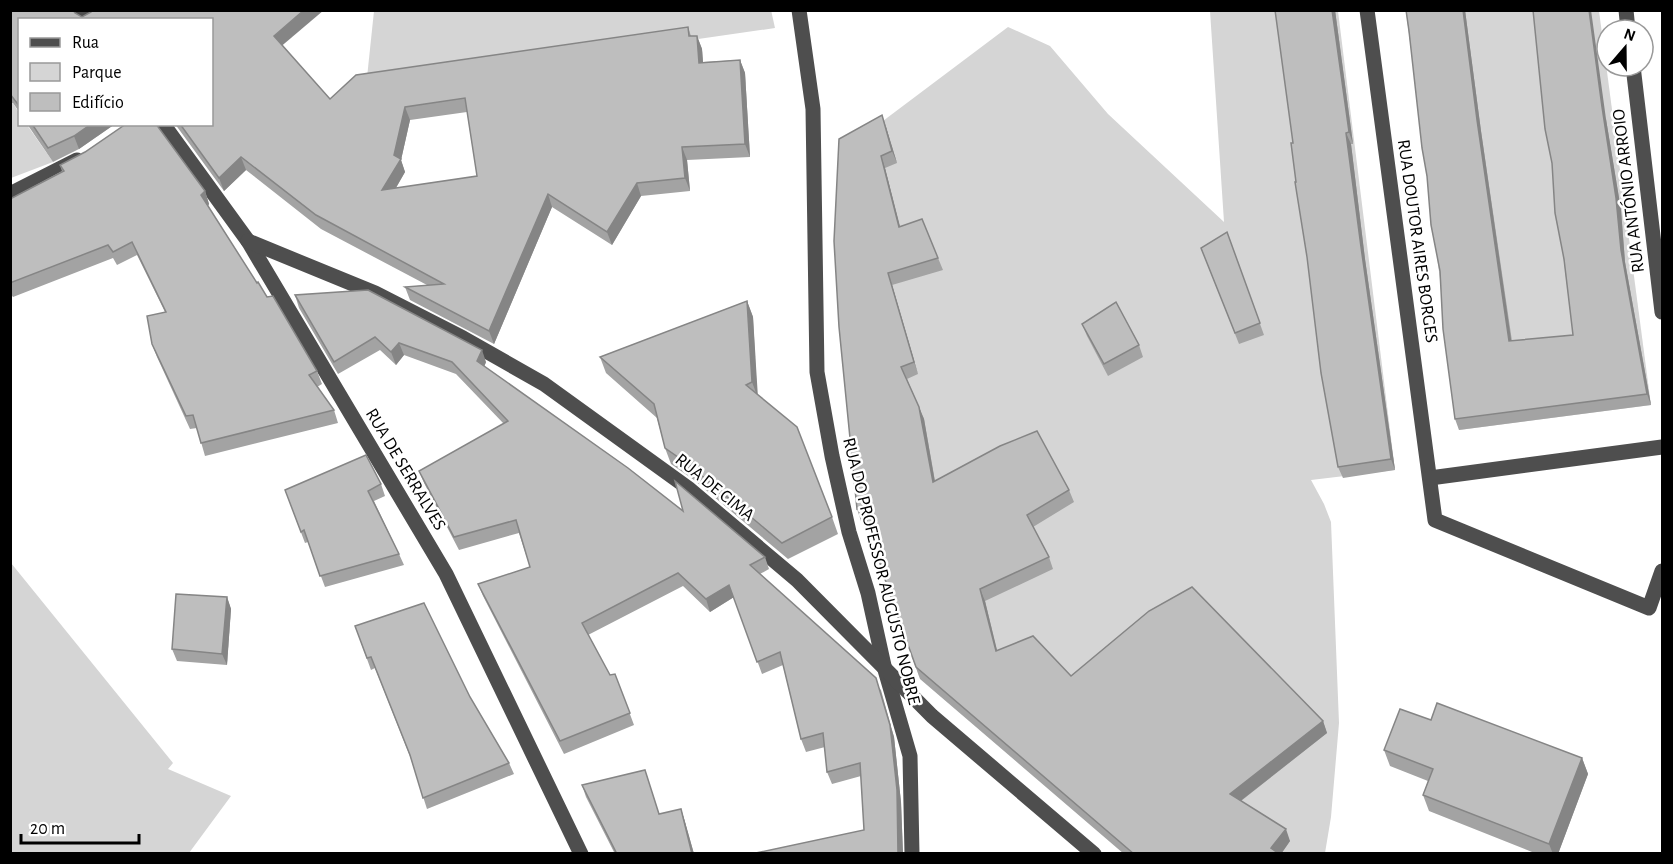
<svg xmlns="http://www.w3.org/2000/svg" width="1673" height="864" font-family="'Alegreya Sans',sans-serif">
	<style>
		.green { fill: #d5d5d5 }
		.lines { fill: none; stroke-linecap: round; stroke-linejoin: round }
		.minor { stroke: #4e4e4e; stroke-width: 15 }
		.wall { fill: #a3a3a3; fill-rule: evenodd }
		.shaded-wall { fill: #858585 }
		.building { fill: #bebebe; stroke: #858585; stroke-width: 1.5; fill-rule: evenodd }
		.labels { text-anchor: middle; stroke-width: 5; stroke-linejoin: round; paint-order: stroke }
		.street-label { font-size: 18px; fill: #000; stroke: #fff }
	</style>
	<rect width="100%" height="100%" fill="#fff"/>
	<!-- green -->
	<g class="green">
		<polygon points="771,10 775,28 366,87 374,11"/>
		<polygon points="1210,11 1338,11 1395,470 1311,480 1324,504 1331,522 1339,723 1331,817 1325,853 1124,853 936,692 919,676 893,604 881,564 843,151 1008,27 1050,46 1108,114 1224,222"/>
		<polygon points="1406,11 1599,11 1651,405 1459,430"/>
		<polygon points="13,103 19,113 20,124 27,125 53,162 11,178 10,105"/>
		<polygon points="11,563 173,763 168,769 231,796 189,853 11,853"/>
	</g>
	<g class="lines">
		<!-- minor -->
		<g class="minor">
			<polyline points="80,10 87,20"/>
			<polyline points="799,10 813,109 817,372 832,456 849,532 868,593 885,670 910,756 912,854"/>
			<polyline points="1367,10 1435,520 1649,608 1662,571"/>
			<polyline points="1626,10 1628,30"/>
			<polyline points="1633,66 1662,312"/>
			<polyline points="163,124 248,241 446,574 581,854"/>
			<polyline points="10,194 77,160"/>
			<polyline points="248,241 375,293 463,338 544,384 688,488 797,580 932,716 1094,854"/>
			<polyline points="1430,478 1662,447"/>
		</g>
	</g>
	<!-- wall -->
	<g class="wall">
		<path d="M10,10L75,13L82,17L282,45L330,99L688,27L691,36H697L702,49L703,62L740,60L745,73L750,157L687,160L690,191L641,196L612,245L552,207L494,344L410,300L405,287L427,285L321,229L246,170L224,191L175,124H212L20,20V113L13,103L10,104ZM467,112L477,176L396,188L405,172L401,160L410,120Z"/>
		<polygon points="1335,10 1353,144 1351,144 1365,259 1395,470 1343,478 1338,467 1307,257 1296,182"/>
		<polygon points="1406,10 1465,10 1481,131 1512,341 1573,335 1552,163 1606,119 1621,210 1625,262 1651,405 1459,430 1455,419 1440,271"/>
		<polygon points="27,124 115,124 79,149 53,162"/>
		<polygon points="886,127 897,163 885,168 900,226 938,258 943,270 892,285 918,374 907,379 924,419 935,481 1069,490 1074,502 1033,527 1049,557 1053,569 985,601 997,650 1071,676 1323,721 1327,733 1241,801 1290,841 1281,854 1124,854 920,679 889,592 866,519 861,521 857,509 839,327"/>
		<polygon points="85,152 205,191 209,204 208,206 257,283 267,297 317,371 322,384 317,387 334,410 338,423 205,456 197,428 190,429 157,357 152,344 165,312 137,255 117,265 113,258 13,297 10,293 10,199 62,171 60,165"/>
		<polygon points="1227,232 1264,335 1239,344 1201,248"/>
		<polygon points="295,295 486,362 484,367 683,511 765,557 769,569 760,574 881,690 894,737 901,802 903,854 751,854 864,830 861,776 832,784 827,772 825,747 806,752 801,739 783,665 762,674 734,597 710,612 683,586 588,635 610,675 615,674 634,725 564,754 483,596 478,584 530,567 519,533 459,550 424,483 419,471 504,424 456,374 404,355 396,365 380,350 338,374 299,308"/>
		<polygon points="747,301 753,317 757,394 832,517 838,534 788,559 694,480 671,464 665,448 657,418 606,373 600,357"/>
		<polygon points="1082,324 1139,345 1143,357 1108,376 1087,336"/>
		<polygon points="381,484 385,496 374,501 399,554 404,565 325,587 308,542 305,543 285,490"/>
		<polygon points="227,597 231,609 227,665 177,661 172,649"/>
		<polygon points="355,626 470,697 509,763 514,774 427,809 411,759 375,668 371,670"/>
		<polygon points="1431,720 1582,758 1588,774 1558,854 1537,854 1429,811 1423,795 1428,781 1390,766 1384,750"/>
		<polygon points="645,770 659,814 681,809 685,822 694,854 615,854 586,797 582,785"/>
	</g>
	<!-- shaded-wall -->
	<g class="shaded-wall">
		<polygon points="304,10 324,10 278,49 274,36"/>
		<polygon points="1332,10 1335,10 1353,144 1349,132"/>
		<polygon points="1463,10 1465,10 1481,131 1513,353 1509,341 1477,120"/>
		<polygon points="1589,10 1591,10 1606,119 1621,210 1625,262 1651,405 1647,394 1621,250"/>
		<polygon points="697,36 702,49 704,76 699,63"/>
		<polygon points="740,60 745,73 750,157 745,144"/>
		<polygon points="405,107 410,120 401,160 405,172 387,203 382,190 394,155"/>
		<polygon points="882,115 886,127 897,163 892,151"/>
		<polygon points="91,124 115,124 79,149 74,136"/>
		<polygon points="1346,133 1351,144 1365,259 1395,470 1391,459 1361,247"/>
		<polygon points="682,147 687,160 690,191 685,178"/>
		<polygon points="881,156 885,168 903,239 899,227"/>
		<polygon points="241,157 246,170 224,191 219,178"/>
		<polygon points="637,183 641,196 612,245 607,232"/>
		<polygon points="205,191 209,204 206,208 201,195"/>
		<polygon points="548,194 552,207 494,344 489,331"/>
		<polygon points="888,273 892,285 918,374 914,362"/>
		<polygon points="747,301 753,317 758,398 752,382"/>
		<polygon points="399,343 404,355 396,365 391,352"/>
		<polygon points="482,350 486,362 481,374 477,361"/>
		<polygon points="919,407 924,419 937,494 933,482"/>
		<polygon points="729,585 734,597 710,612 706,599"/>
		<polygon points="980,589 985,601 1000,663 996,651"/>
		<polygon points="227,597 231,609 227,665 222,654"/>
		<polygon points="876,678 894,737 901,802 903,854 898,854"/>
		<polygon points="1323,721 1327,733 1234,806 1230,794"/>
		<polygon points="1582,758 1588,774 1558,854 1553,854 1549,844"/>
		<polygon points="681,809 685,822 694,854 692,854"/>
		<polygon points="1286,829 1290,841 1281,854 1273,854 1271,848"/>
	</g>
	<!-- building -->
	<g class="building">
		<path d="M10,10H73L75,13L82,17L91,12V10H304L274,36L330,99L356,75L688,27L689,36H697L699,63L740,60L745,144L682,147L685,178L637,183L607,232L548,194L489,331L405,287L444,284L316,215L241,157L219,178L180,124H212V20H20V107L10,94ZM465,98L477,176L382,190L401,159L394,155L405,107Z"/>
		<polygon points="1275,10 1332,10 1349,132 1346,133 1361,247 1391,459 1338,467 1321,373 1307,257 1295,182 1296,182 1291,143 1293,143"/>
		<polygon points="1406,10 1463,10 1477,120 1509,341 1573,335 1564,259 1555,213 1552,163 1545,129 1533,10 1589,10 1602,107 1616,198 1621,250 1647,394 1455,419 1443,329 1440,271 1431,225 1427,176 1422,148 1409,31"/>
		<polygon points="882,115 892,151 881,156 899,227 922,219 938,258 888,273 914,362 901,367 919,407 933,482 1000,446 1037,431 1069,490 1027,515 1049,557 980,589 996,651 1033,636 1071,676 1149,611 1192,587 1323,721 1230,794 1286,829 1271,848 1279,854 1134,854 916,667 889,592 862,506 857,509 839,327 834,241 839,139"/>
		<polygon points="32,124 91,124 74,136 48,148"/>
		<polygon points="126,124 156,124 205,191 201,195 257,283 258,282 267,297 273,296 317,371 309,375 334,410 201,443 193,415 186,416 152,344 147,316 166,312 132,242 113,252 108,245 10,283 10,199 64,171 60,165 85,152"/>
		<polygon points="1227,232 1260,323 1235,333 1201,248"/>
		<polygon points="368,290 482,350 477,361 628,468 683,511 675,481 765,557 750,565 876,678 890,725 897,790 898,854 751,854 864,830 860,763 827,772 823,733 801,739 780,652 757,662 729,585 706,599 678,573 582,623 610,675 615,674 630,713 560,741 478,584 530,567 516,520 454,537 419,471 508,421 452,362 399,343 391,352 375,337 334,362 295,295"/>
		<polygon points="747,301 752,382 746,385 797,427 832,517 782,543 688,464 665,448 654,404 600,357"/>
		<polygon points="1116,302 1139,345 1104,364 1082,324"/>
		<polygon points="366,455 381,484 368,491 399,554 320,576 304,530 301,532 285,490"/>
		<polygon points="176,594 227,597 222,654 172,649"/>
		<polygon points="424,603 470,697 509,763 423,798 410,755 371,657 367,658 355,626"/>
		<polygon points="1437,703 1582,758 1549,844 1423,795 1433,769 1384,750 1400,709 1431,720"/>
		<polygon points="645,770 659,814 681,809 692,854 617,854 582,785"/>
	</g>
	<g class="labels">
		<!-- street labels -->
		<g class="street-label">
			<text transform="translate(1628 191) rotate(-97)" y="6">RUA ANTÓNIO ARROIO</text>
			<text transform="translate(1418 241) rotate(82)" y="6">RUA DOUTOR AIRES BORGES</text>
			<text transform="translate(406 469) rotate(59)" y="6">RUA DE SERRALVES</text>
			<text transform="translate(715 487) rotate(39)" y="6">RUA DE CIMA</text>
			<text transform="translate(882 571) rotate(76)" y="6">RUA DO PROFESSOR AUGUSTO NOBRE</text>
		</g>
	</g>
	<!-- border -->
	<rect width="1673" height="864" fill="none" stroke="#000000" stroke-width="24"/>
	<!-- legend -->
	<rect x="18" y="18" width="195" height="108" fill="#ffffff" stroke="#999999" stroke-width="1.5"/>
	<rect x="30" y="38" width="30" height="9" fill="#4e4e4e" stroke="#999999" stroke-width="1.5"/>
	<text x="72" y="48" font-size="18" fill="#000000">Rua</text>
	<rect x="30" y="63" width="30" height="18" fill="#d5d5d5" stroke="#999999" stroke-width="1.5"/>
	<text x="72" y="78" font-size="18" fill="#000000">Parque</text>
	<rect x="30" y="93" width="30" height="18" fill="#bebebe" stroke="#999999" stroke-width="1.5"/>
	<text x="72" y="108" font-size="18" fill="#000000">Edifício</text>
	<!-- north arrow -->
	<g transform="translate(1625 48) rotate(20)"><circle r="28" fill="#ffffff" stroke="#999999" stroke-width="1.5"/>
	<path d="M0-4.5L10 22L0 15L-10 22Z" fill="#000000"/>
	<text y="-9" font-size="16" font-weight="bold" text-anchor="middle" fill="#000000">N</text>
	</g>
	<!-- scale -->
	<path d="M21 834v9h118v-9" fill="none" stroke="#000000" stroke-width="3"/>
	<text x="30" y="834" font-size="18" fill="#000000" stroke="#ffffff" stroke-width="4.5" paint-order="stroke">20 m</text>
</svg>
